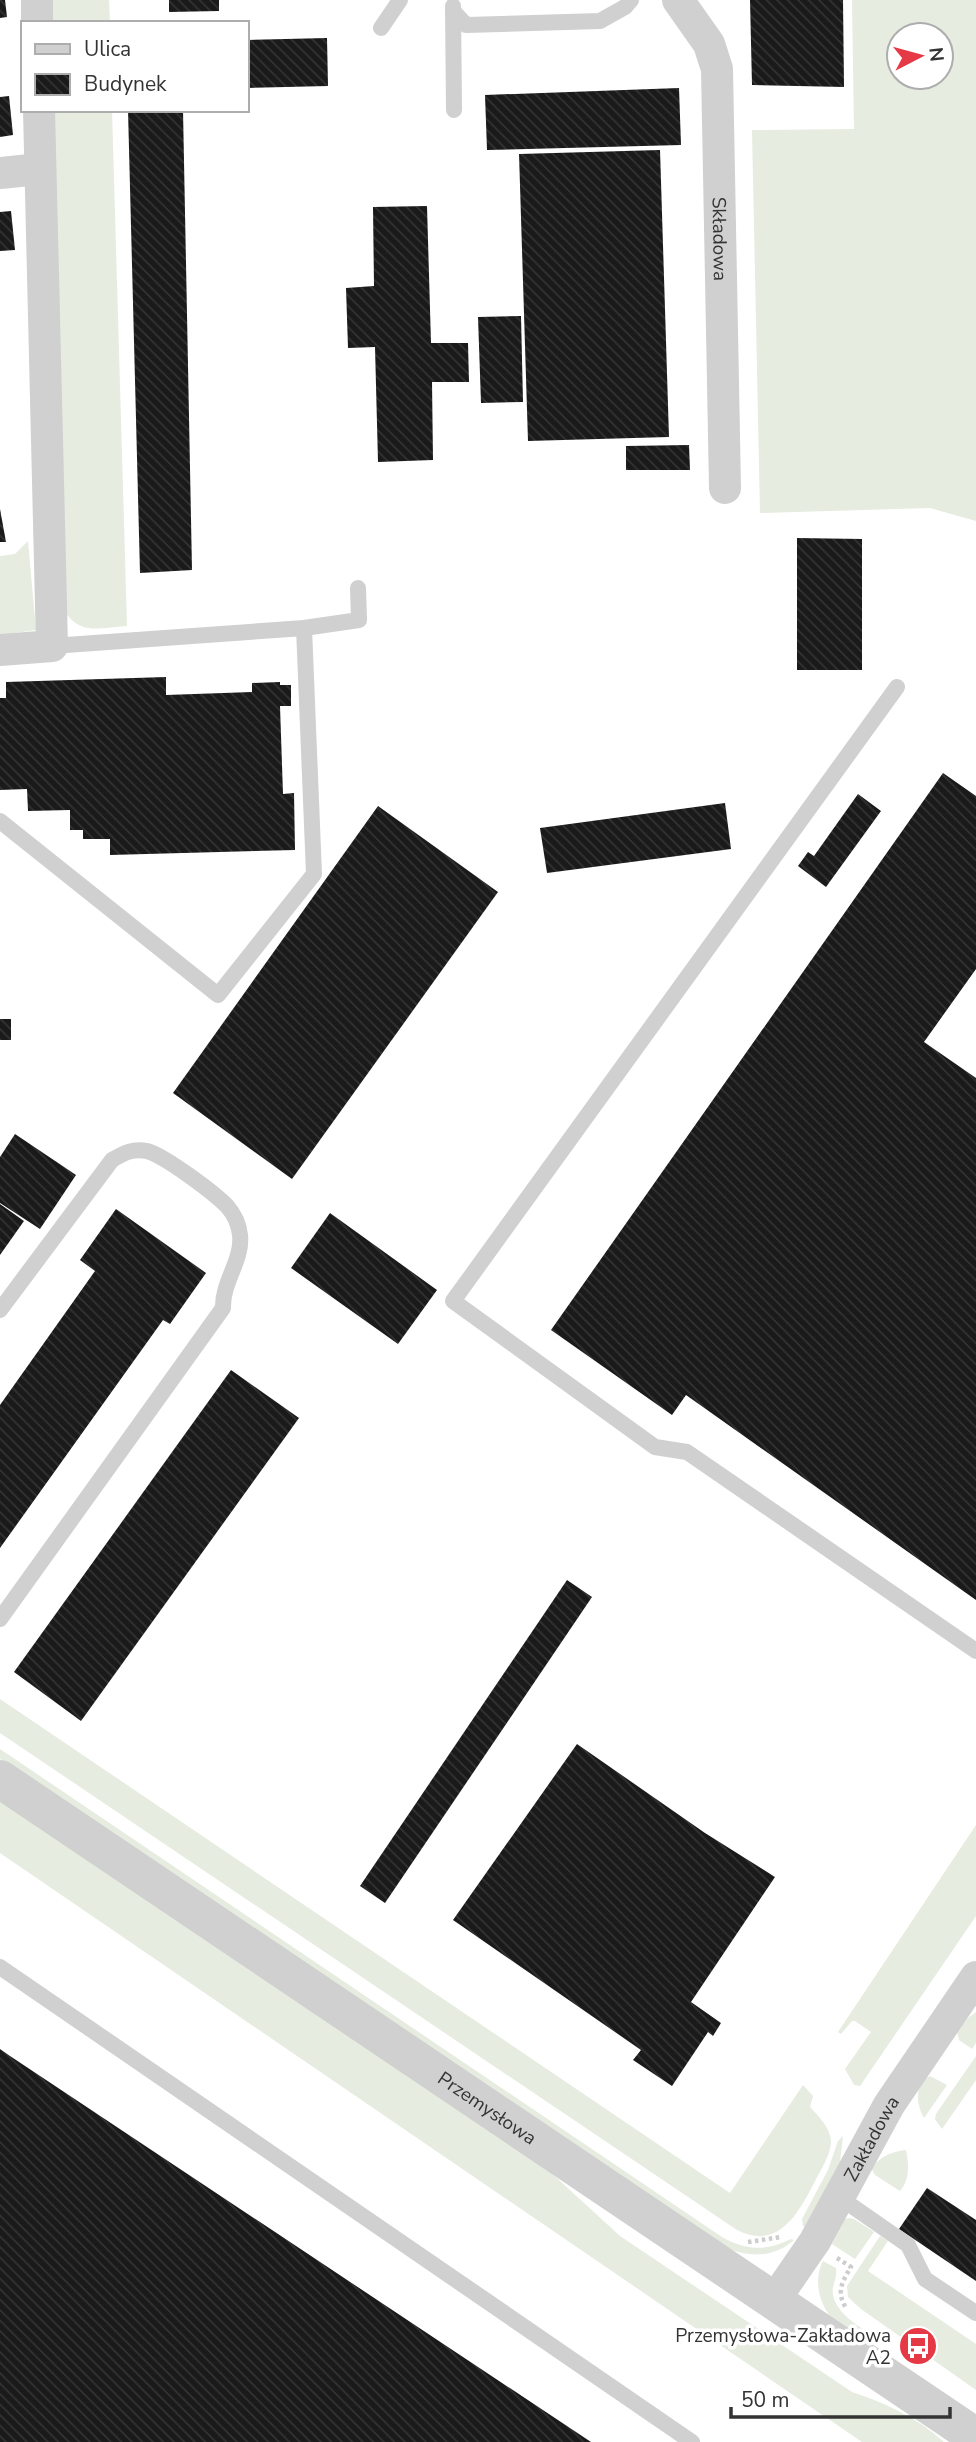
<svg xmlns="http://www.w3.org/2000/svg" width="976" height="2442" font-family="'Nunito Sans',sans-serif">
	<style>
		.grass { fill: #e6ecdf; fill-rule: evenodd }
		.building { fill: url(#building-back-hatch) }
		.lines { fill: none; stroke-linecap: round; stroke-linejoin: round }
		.path { stroke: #cdcdcd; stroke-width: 4.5; stroke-dasharray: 3.5 3.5; stroke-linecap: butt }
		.service { stroke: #d0d0d0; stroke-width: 16 }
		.minor { stroke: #d0d0d0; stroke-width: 32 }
		.tertiary { stroke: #d0d0d0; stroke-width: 38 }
		.labels { text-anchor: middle; stroke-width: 7; stroke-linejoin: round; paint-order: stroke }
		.street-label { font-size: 19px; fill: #333; stroke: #fff }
		.poi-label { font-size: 19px; fill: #333; stroke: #fff; text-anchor: end }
	</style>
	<defs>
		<pattern id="building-back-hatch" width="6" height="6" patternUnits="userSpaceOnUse" patternTransform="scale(1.75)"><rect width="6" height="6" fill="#1a1a1a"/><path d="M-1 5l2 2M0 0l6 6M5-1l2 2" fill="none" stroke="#333"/></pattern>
	</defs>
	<rect width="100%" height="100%" fill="#fff"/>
	<!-- grass -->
	<g class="grass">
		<polygon points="52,0 109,0 110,23 52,23"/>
		<path d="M852,0H976V521L930,508L760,513L752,130L854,129ZM899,35H941V77H899Z"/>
		<path d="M54,110H112L127,626C99,628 78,636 63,608Z"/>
		<polygon points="28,541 36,630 0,635 0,556 15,554"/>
		<path d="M0,1699L730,2193L803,2085L813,2096L810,2107C819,2117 832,2129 831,2144C829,2158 820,2171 814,2183C798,2214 778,2251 737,2230L0,1733Z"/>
		<path d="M0,1749L722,2237C745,2250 766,2252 791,2239L794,2240C771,2260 745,2257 720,2245L0,1759Z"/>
		<path d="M0,1799L547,2169L620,2236L852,2392C885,2403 918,2418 944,2442H862L0,1853Z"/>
		<polygon points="976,1825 976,1916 860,2086 854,2085 845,2069 871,2032 855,2021 852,2021 841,2034 838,2032"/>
		<polygon points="976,2012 976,2043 972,2049 959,2040 957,2032 968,2018"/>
		<polygon points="976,2056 976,2080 942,2129 935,2119 936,2114"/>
		<path d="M930,2076L947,2085L924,2118C916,2104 914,2085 930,2076Z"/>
		<polygon points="843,2136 840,2162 805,2227 803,2226 802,2219 828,2170 838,2141"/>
		<path d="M906,2150C909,2165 910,2179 900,2191L875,2175L871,2168C882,2156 890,2152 906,2150Z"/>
		<polygon points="849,2218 854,2219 874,2232 855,2259 832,2244 845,2219"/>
		<polygon points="880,2236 888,2241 868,2271 976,2344 976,2390 861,2309 848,2297 847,2286"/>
		<path d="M823,2261L836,2268C838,2278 831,2285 833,2295C838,2319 871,2333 890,2345C875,2341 855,2339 843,2329C822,2314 811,2284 823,2261Z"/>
	</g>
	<!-- building -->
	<g class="building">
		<polygon points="0,0 5,0 7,17 0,18"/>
		<polygon points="169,0 219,0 219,11 169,12"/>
		<polygon points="750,0 843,0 844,87 752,85"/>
		<polygon points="327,38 328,86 247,88 247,40"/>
		<polygon points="679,88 681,145 487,150 485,95"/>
		<polygon points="9,96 13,135 0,137 0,97"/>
		<polygon points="128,110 183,110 192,570 140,573"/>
		<polygon points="660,150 669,437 528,441 519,154"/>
		<polygon points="427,206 431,343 468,343 469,382 432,382 433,460 378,462 375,347 348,348 346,288 374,286 373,207"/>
		<polygon points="11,211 15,250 0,251 0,212"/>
		<polygon points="521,316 523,402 481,403 478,317"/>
		<polygon points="689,445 690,470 626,470 626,446"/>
		<polygon points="0,509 6,542 0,542"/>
		<polygon points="797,538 862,539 862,670 797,670"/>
		<polygon points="166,677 166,695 252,692 252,683 280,682 280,685 291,685 291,706 280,706 283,794 294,793 295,850 110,855 110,839 83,839 83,830 70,830 70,810 28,811 27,789 0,790 0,698 6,698 6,682"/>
		<polygon points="943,773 976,796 976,969 924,1042 976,1078 976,1600 686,1395 672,1415 551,1330"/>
		<polygon points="858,794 881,811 826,887 798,866 808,852 814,856"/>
		<polygon points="725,803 731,849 547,873 540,828"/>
		<polygon points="378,806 498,892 292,1179 173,1093"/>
		<rect x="0" y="1019" width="11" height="21"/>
		<polygon points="15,1134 76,1175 40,1229 0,1203 0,1157"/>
		<polygon points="0,1204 24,1221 0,1255"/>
		<polygon points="116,1209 206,1273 170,1324 163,1320 0,1548 0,1405 95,1271 80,1260"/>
		<polygon points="330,1213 437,1290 398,1344 291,1268"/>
		<polygon points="231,1370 299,1418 81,1721 14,1672"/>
		<polygon points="567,1580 592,1597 385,1903 360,1886"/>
		<polygon points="577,1744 705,1833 775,1877 691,2002 721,2023 713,2036 708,2032 672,2086 633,2060 641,2050 453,1920"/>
		<polygon points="0,2049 10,2056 591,2442 0,2442"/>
		<polygon points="927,2188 976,2220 976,2281 899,2229"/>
	</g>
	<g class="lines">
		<!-- path -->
		<g class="path">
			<polyline points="748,2242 781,2237"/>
			<path d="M837,2258L851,2267C842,2282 836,2292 846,2308"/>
		</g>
		<!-- service -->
		<g class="service">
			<polyline points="453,6 454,110"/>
			<polyline points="453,11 466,25 600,21 625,7 631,0"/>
			<polyline points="381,28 400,0"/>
			<polyline points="304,628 359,620 358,588"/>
			<polyline points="897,687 453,1301 655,1447 687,1452 976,1651"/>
			<polyline points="0,821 218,995 314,874 304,628 52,646"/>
			<path d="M0,1310L112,1160C124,1153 133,1148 147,1151C165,1156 213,1192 227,1206C234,1214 239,1225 240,1235C243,1260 222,1282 223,1308L0,1619"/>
			<polyline points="0,1967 692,2442"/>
			<polyline points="839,2197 908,2245 925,2279 976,2313"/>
		</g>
		<!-- minor -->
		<g class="minor">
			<polyline points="37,0 37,23"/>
			<path id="s1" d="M678,0L709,44L717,69L725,488"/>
			<polyline points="0,173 39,169"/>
			<polyline points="0,650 52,646 39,110"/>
			<path id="s2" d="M773,2302L815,2241L889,2105L976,1977"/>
		</g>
		<!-- tertiary -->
		<path class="tertiary" id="s3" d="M0,1779L976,2437"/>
	</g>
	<!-- icons -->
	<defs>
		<symbol id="bus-disc" viewBox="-11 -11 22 22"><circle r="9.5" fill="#e63946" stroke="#fff"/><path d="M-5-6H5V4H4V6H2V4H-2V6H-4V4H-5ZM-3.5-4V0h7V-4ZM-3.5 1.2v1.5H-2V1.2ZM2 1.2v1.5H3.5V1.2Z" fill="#fff"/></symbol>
	</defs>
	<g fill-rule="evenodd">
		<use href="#bus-disc" x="896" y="2324" width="44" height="44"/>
	</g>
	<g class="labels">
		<!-- street labels -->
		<g class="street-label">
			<text dy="7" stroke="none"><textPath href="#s1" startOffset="250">Składowa</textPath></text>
			<text dy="7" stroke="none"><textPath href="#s3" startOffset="588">Przemysłowa</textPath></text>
			<text dy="7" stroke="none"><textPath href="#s2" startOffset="191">Zakładowa</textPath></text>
		</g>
		<!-- poi labels -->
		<g class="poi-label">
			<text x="891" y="2342">Przemysłowa-Zakładowa<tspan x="891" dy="22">A2</tspan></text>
		</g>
	</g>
	<!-- legend -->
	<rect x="21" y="21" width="228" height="91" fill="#ffffff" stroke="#adadad" stroke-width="2"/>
	<rect x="35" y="44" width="35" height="10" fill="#d0d0d0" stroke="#adadad" stroke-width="2"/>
	<text x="84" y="56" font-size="21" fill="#333333">Ulica</text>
	<rect x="35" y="74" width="35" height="21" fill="url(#building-back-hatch)" stroke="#adadad" stroke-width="2"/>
	<text x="84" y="91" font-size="21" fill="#333333">Budynek</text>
	<!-- north arrow -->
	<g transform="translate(920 56) rotate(84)"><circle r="33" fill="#ffffff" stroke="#adadad" stroke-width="2"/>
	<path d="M0-5L12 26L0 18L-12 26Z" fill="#e63946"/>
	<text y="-10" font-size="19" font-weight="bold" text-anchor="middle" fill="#333333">N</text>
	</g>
	<!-- scale -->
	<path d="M731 2407v10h219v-10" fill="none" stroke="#333333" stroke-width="3.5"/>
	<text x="741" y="2407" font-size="21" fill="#333333" stroke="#ffffff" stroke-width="5" paint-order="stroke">50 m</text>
</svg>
